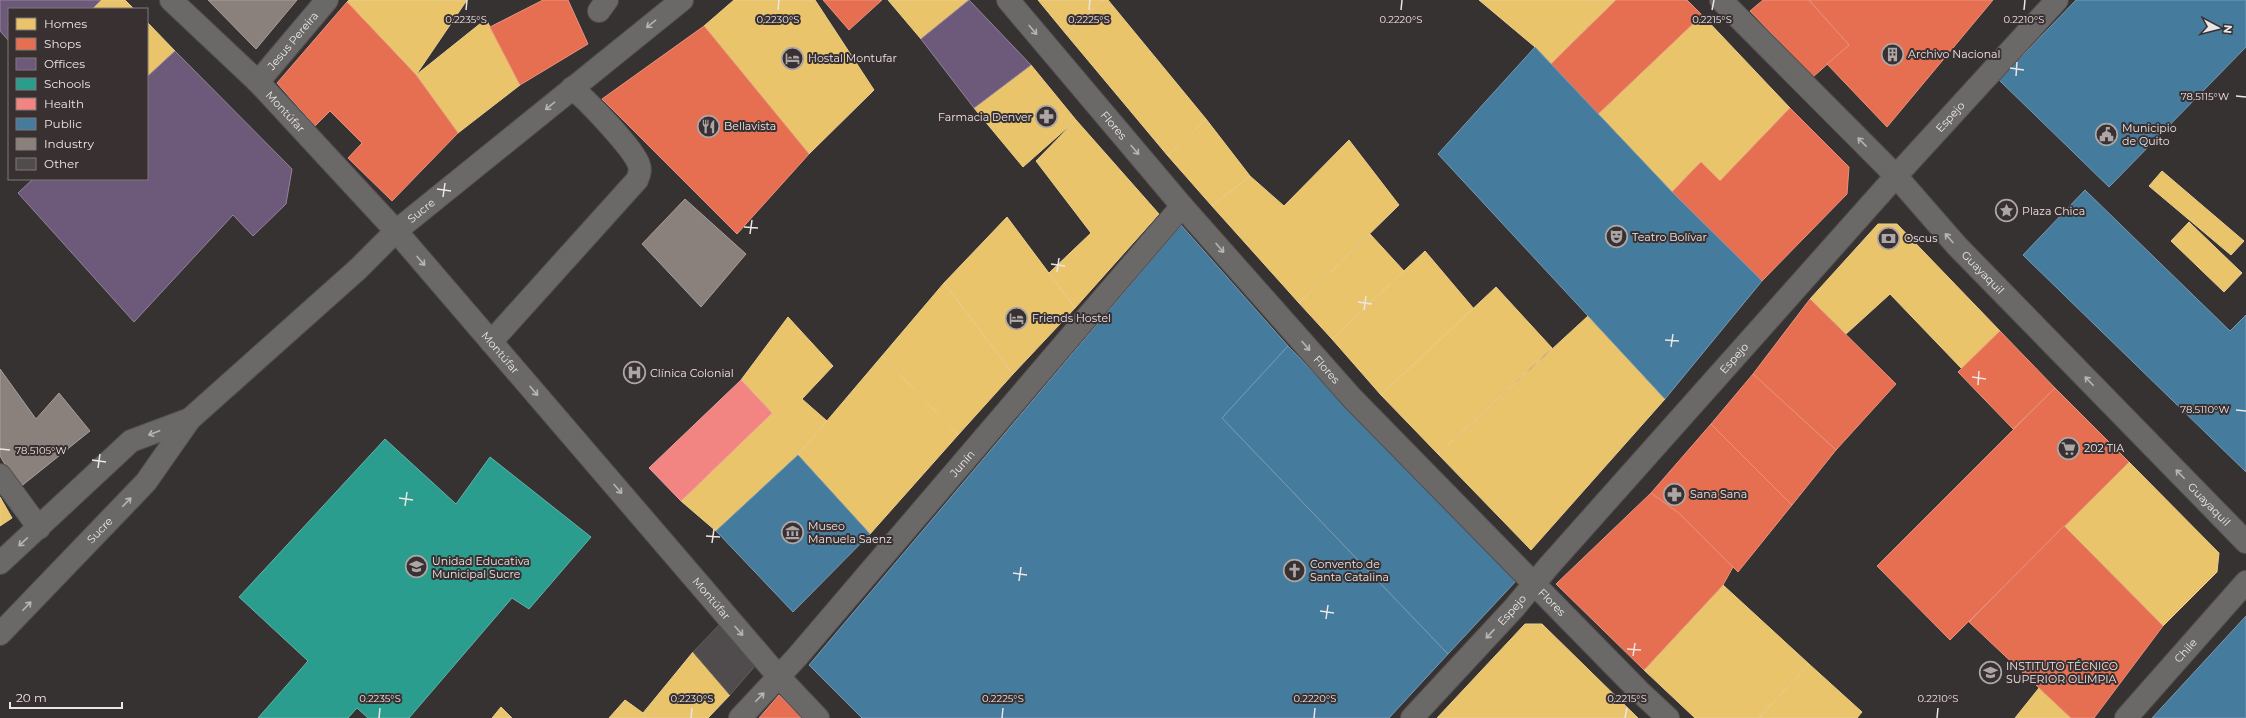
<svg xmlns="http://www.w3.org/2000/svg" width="2246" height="718" font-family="Montserrat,sans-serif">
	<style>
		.homes { fill: #e9c46a; stroke: #eace8f }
		.shops { fill: #e76f51; stroke: #e8927e }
		.offices { fill: #6d597a; stroke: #93839a }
		.schools { fill: #2a9d8f; stroke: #64b3a9 }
		.health { fill: #f28482; stroke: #f0a1a0 }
		.public { fill: #457b9d; stroke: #779bb3 }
		.industry { fill: #8a817c; stroke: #a79f9c }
		.building { fill: #504b4c; stroke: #615d5d }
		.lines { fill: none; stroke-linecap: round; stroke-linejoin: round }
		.minor-casing { stroke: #544f4f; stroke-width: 24 }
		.minor { stroke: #6b6868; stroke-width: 22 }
		.oneway { stroke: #b8b3b4 }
		.ticks { fill: none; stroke: #ece5e6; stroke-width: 1.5 }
		.labels { text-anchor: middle; stroke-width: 4; stroke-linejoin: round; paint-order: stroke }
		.street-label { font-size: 11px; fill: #ece5e6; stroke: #393031 }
		.poi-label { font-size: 11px; fill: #ece5e6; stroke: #393031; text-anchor: start }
		.ticks-label { font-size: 10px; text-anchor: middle; fill: #ece5e6; stroke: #393031; stroke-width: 4; stroke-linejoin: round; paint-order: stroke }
	</style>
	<rect width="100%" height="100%" fill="#373232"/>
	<!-- homes -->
	<g class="homes">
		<polygon points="101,0 125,0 134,9 92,9"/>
		<polygon points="349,0 467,0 416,75 347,2"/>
		<polygon points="734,0 815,0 874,90 809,154 704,26"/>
		<polygon points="888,0 969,0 921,39"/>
		<polygon points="1038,0 1103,0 1066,34"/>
		<polygon points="1103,0 1108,0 1206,119 1168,156 1066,34"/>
		<polygon points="1479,0 1616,0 1550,65 1535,47"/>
		<polygon points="1702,15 1790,108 1720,181 1701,162 1672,192 1597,115"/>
		<polygon points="486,19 520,85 458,133 416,75"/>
		<polygon points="147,22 175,51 147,77"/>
		<polygon points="1031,65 1076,120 1023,167 974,108"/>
		<polygon points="1206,119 1250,176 1212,206 1168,156"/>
		<polygon points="1076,120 1159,214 1075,308 1049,273 1091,233 1036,161"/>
		<polygon points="1349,140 1399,205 1299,303 1212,206 1250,176 1284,206"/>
		<polygon points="2162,171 2244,241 2231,255 2149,186"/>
		<polygon points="1007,217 1075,308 1013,374 944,283"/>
		<polygon points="2189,222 2242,273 2224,292 2171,241"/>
		<polygon points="1878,224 1897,224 2000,331 1962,369 1890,294 1846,334 1810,299"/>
		<polygon points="1370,234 1404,271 1332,339 1299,303"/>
		<polygon points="1425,251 1474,309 1381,395 1332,339"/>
		<polygon points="944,283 1013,374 958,435 882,356"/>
		<polygon points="1496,287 1552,348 1438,454 1381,395"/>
		<polygon points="1588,316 1665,399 1531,550 1438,454"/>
		<polygon points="788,317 833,366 802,399 827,421 798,455 716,531 681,501 772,413 741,380"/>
		<polygon points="882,356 958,435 870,534 798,455"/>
		<polygon points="2129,462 2219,553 2217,572 2163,626 2064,526"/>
		<polygon points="0,497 12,518 0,526"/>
		<polygon points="1723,585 1809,664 1759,718 1695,718 1644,670"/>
		<polygon points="1525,624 1542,624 1638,718 1437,718"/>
		<polygon points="693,652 730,695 708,718 646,718 643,713"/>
		<polygon points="1809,664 1862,712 1857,718 1759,718"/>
		<polygon points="2039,688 2071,718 2015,718"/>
		<polygon points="625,700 643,713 646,718 609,718"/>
		<polygon points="501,707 512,718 492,718"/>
	</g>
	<!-- shops -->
	<g class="shops">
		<polygon points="543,0 568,0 588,44 520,85 490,27"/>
		<polygon points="823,0 882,0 849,30"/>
		<polygon points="1616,0 1687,0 1702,15 1597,115 1550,65"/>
		<polygon points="1763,0 1809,0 1849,45 1813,77 1750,11"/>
		<polygon points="1809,0 1993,0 1887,127 1827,64 1849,45"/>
		<polygon points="347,2 416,75 458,133 392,201 348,158 362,143 330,111 315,126 277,83"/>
		<polygon points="704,26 809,154 737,234 602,99"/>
		<polygon points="1790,108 1849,167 1847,194 1762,281 1672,192 1701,162 1720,181"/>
		<polygon points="1810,299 1896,384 1836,450 1753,374"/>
		<polygon points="2000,331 2055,388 2013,429 1958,372"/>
		<polygon points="1753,374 1836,450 1792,505 1711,424"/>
		<polygon points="2055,388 2129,462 1950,640 1877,566"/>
		<polygon points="1711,424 1792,505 1738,572 1680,514 1651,493"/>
		<polygon points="1651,493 1680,514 1733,567 1723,585 1644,670 1556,584"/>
		<polygon points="2064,526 2163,626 2094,718 2071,718 1969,622"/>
		<polygon points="779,695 802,718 759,718"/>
	</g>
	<!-- offices -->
	<g class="offices">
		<polygon points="0,0 101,0 92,9 9,9 9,41 0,31"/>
		<polygon points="969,0 1031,65 974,108 921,39"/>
		<polygon points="175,51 292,169 286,204 253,236 233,215 134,322 18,193 33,179 147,179 147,77"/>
	</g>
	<!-- schools -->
	<polygon class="schools" points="385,439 456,504 490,457 591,537 529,609 512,598 409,718 368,718 357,708 348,718 258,718 308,661 239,597"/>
	<!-- health -->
	<polygon class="health" points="741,380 772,413 681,501 649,468"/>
	<!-- public -->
	<g class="public">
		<polygon points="2076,0 2246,0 2246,47 2109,187 1999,80"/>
		<polygon points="1535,47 1672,192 1762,281 1665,399 1438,154"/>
		<polygon points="2085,190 2230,331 2246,315 2246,472 2023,255"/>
		<polygon points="1181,225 1288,346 1222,418 1448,654 1389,718 862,718 809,665"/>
		<polygon points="1288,346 1516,581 1448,654 1222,418"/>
		<polygon points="798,455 870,534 793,612 716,531"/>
		<polygon points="2246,616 2246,718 2152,718"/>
	</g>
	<!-- industry -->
	<g class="industry">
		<polygon points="208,0 297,0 256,49"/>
		<polygon points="685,199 746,254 701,307 642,244"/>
		<polygon points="0,369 36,419 59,393 90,431 19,488 0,456"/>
	</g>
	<!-- building -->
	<polygon class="building" points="722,622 756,665 730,695 693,652"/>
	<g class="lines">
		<defs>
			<g id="minor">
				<path id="s1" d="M171,0L258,82L396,231L779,677L818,718"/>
				<path id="s2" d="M1008,0L1182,206L1352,398L1639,691L1668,718"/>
				<path id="s3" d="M1721,0L1896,176L1957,246L2246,542"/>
				<polyline points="599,11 607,0"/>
				<path id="s4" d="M258,82L327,0"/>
				<path d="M491,342L637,180C639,175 641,171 639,165C634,149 587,100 572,88"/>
				<polyline points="0,475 39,528"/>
				<polyline points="0,563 131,441 190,419"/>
				<path id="s5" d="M0,634L146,482L190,419L358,269L396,231L682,0"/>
				<path id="s6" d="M740,718L797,657L1182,206"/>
				<path id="s7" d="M1412,718L1514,608L1548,567L1896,176L2057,0"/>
				<path id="s8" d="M2126,718L2246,582"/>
			</g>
		</defs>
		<!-- minor casing -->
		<use href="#minor" class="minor-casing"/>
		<!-- minor -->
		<use href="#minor" class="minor"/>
	</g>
	<!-- one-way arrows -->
	<defs><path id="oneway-shaft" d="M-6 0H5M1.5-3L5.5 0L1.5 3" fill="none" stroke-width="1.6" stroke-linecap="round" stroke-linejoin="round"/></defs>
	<g class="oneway">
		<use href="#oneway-shaft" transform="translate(651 24) rotate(141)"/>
		<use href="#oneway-shaft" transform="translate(1033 30) rotate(50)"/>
		<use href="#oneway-shaft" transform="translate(550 106) rotate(141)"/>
		<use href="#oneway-shaft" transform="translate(1862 142) rotate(-135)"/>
		<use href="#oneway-shaft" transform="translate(1135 150) rotate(50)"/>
		<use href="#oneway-shaft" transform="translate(1949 238) rotate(-131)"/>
		<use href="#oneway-shaft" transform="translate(1220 248) rotate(49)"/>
		<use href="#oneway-shaft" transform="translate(421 261) rotate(49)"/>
		<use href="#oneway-shaft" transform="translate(1306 346) rotate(49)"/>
		<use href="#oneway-shaft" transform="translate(2089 381) rotate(-134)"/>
		<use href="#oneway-shaft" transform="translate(534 391) rotate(49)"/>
		<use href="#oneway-shaft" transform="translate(154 433) rotate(159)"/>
		<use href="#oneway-shaft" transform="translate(2180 474) rotate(-134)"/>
		<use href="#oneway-shaft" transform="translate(618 489) rotate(49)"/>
		<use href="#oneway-shaft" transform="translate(127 502) rotate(-46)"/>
		<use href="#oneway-shaft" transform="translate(23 542) rotate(137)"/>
		<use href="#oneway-shaft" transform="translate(27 606) rotate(-46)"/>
		<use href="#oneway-shaft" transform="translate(739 631) rotate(49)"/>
		<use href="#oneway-shaft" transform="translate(1490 634) rotate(133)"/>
		<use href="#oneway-shaft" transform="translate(760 697) rotate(-46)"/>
	</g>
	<!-- ticks -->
	<path class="ticks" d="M466,10L467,0M778,10L779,0M1089,10L1090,0M1401,10L1402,0M1712,10L1714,0M2024,10L2025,0M2010,68L2024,70M2016,76L2017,62M2236,96L2246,97M437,189L451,191M443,197L445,183M744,227L758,228M750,234L752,220M1051,264L1065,266M1057,272L1059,258M1358,302L1372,304M1364,310L1366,296M1665,340L1679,341M1671,347L1673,334M1972,377L1986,379M1978,385L1979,371M2236,410L2246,411M0,449L10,450M92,460L106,462M98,468L100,454M399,498L413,500M405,506L407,492M706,536L720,537M712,543L714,529M1013,573L1027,575M1019,581L1021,567M1320,611L1334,613M1326,619L1328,605M1627,649L1641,650M1633,656L1635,643M379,718L380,708M691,718L692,708M1002,718L1003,708M1314,718L1315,708M1625,718L1627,708M1937,718L1938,708"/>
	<!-- icons -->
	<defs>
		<symbol id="building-ring" viewBox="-11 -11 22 22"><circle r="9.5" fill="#393031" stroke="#ada6a7" stroke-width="1.5"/><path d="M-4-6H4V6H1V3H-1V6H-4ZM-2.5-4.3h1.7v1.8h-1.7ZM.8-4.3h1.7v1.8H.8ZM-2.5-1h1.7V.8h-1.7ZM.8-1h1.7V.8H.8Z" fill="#ada6a7"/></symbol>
		<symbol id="hotel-ring" viewBox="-11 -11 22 22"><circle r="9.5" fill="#393031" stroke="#ada6a7" stroke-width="1.5"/><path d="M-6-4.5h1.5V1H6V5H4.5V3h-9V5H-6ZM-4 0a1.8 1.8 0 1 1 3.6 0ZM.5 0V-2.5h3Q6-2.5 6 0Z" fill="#ada6a7"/></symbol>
		<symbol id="pharmacy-ring" viewBox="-11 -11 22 22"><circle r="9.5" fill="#393031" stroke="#ada6a7" stroke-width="1.5"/><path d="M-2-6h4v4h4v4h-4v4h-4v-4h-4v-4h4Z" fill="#ada6a7"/></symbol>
		<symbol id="restaurant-ring" viewBox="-11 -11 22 22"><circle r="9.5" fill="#393031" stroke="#ada6a7" stroke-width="1.5"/><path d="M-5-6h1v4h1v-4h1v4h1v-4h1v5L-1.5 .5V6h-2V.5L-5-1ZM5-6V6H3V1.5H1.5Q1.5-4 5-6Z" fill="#ada6a7"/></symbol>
		<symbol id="civic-ring" viewBox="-11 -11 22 22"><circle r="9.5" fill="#393031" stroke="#ada6a7" stroke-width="1.5"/><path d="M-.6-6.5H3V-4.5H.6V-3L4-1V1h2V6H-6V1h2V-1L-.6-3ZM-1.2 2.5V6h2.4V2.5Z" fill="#ada6a7"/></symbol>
		<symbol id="sight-ring" viewBox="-11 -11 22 22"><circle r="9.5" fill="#393031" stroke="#ada6a7" stroke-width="1.5"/><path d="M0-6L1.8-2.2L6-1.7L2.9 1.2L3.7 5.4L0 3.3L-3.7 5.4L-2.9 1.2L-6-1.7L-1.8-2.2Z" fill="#ada6a7"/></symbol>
		<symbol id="theatre-ring" viewBox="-11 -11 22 22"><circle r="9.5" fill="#393031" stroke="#ada6a7" stroke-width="1.5"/><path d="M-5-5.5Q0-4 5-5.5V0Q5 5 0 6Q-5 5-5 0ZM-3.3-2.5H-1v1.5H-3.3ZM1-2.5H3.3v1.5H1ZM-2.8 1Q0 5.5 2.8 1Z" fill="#ada6a7"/></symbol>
		<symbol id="bank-ring" viewBox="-11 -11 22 22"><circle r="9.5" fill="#393031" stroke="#ada6a7" stroke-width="1.5"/><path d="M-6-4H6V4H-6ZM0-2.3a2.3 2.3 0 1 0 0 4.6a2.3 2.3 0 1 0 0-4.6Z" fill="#ada6a7"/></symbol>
		<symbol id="hospital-ring" viewBox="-11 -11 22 22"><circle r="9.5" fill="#393031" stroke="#ada6a7" stroke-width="1.5"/><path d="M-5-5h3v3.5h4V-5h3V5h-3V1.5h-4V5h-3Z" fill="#ada6a7"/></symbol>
		<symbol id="supermarket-ring" viewBox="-11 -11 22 22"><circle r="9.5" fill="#393031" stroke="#ada6a7" stroke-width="1.5"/><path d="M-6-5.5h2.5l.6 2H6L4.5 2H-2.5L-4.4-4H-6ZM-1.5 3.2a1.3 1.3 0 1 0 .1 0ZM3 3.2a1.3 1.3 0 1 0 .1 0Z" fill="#ada6a7"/></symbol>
		<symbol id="museum-ring" viewBox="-11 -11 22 22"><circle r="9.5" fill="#393031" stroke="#ada6a7" stroke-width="1.5"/><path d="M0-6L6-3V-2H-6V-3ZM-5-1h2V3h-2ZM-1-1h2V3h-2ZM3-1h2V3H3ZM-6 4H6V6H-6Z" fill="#ada6a7"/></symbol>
		<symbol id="school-ring" viewBox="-11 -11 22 22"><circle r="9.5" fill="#393031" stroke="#ada6a7" stroke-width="1.5"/><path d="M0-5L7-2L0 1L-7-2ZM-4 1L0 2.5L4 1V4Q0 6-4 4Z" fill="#ada6a7"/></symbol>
		<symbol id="church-ring" viewBox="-11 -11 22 22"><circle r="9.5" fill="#393031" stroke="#ada6a7" stroke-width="1.5"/><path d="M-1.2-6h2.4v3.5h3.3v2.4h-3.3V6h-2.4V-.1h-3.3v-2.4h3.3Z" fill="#ada6a7"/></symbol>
		<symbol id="university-ring" viewBox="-11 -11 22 22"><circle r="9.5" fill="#393031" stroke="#ada6a7" stroke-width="1.5"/><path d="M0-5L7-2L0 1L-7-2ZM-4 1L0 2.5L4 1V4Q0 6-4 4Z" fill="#ada6a7"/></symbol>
	</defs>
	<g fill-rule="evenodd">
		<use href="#building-ring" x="1880" y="42" width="25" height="25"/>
		<use href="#hotel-ring" x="780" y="46" width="25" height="25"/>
		<use href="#pharmacy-ring" x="1034" y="104" width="25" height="25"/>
		<use href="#restaurant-ring" x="696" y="114" width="25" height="25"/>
		<use href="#civic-ring" x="2094" y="122" width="25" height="25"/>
		<use href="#sight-ring" x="1994" y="198" width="25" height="25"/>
		<use href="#theatre-ring" x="1604" y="224" width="25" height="25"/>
		<use href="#bank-ring" x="1876" y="226" width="25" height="25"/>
		<use href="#hotel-ring" x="1004" y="306" width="25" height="25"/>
		<use href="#hospital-ring" x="622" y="360" width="25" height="25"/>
		<use href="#supermarket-ring" x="2056" y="436" width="25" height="25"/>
		<use href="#pharmacy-ring" x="1662" y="482" width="25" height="25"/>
		<use href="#museum-ring" x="780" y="520" width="25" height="25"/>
		<use href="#school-ring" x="404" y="554" width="25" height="25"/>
		<use href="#church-ring" x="1282" y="558" width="25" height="25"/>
		<use href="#university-ring" x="1978" y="660" width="25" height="25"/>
	</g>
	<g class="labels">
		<!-- street labels -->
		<g class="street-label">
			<text dy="4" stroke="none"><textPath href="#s4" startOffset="54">Jesus Pereira</textPath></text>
			<text dy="4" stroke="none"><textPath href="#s1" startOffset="160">Montúfar</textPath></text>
			<text dy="4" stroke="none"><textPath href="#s7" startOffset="807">Espejo</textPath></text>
			<text dy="4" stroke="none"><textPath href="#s2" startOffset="164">Flores</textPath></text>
			<text dy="4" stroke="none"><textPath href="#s5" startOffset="599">Sucre</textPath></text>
			<text dy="4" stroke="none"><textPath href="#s3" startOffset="378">Guayaquil</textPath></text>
			<text dy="4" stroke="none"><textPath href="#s1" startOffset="483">Montúfar</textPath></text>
			<text dy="4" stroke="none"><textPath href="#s7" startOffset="483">Espejo</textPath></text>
			<text dy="4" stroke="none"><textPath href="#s2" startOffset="488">Flores</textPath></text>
			<text dy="4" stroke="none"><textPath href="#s6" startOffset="338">Junín</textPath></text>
			<text dy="4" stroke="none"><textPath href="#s3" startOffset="702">Guayaquil</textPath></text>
			<text dy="4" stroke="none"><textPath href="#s5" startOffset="144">Sucre</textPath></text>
			<text dy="4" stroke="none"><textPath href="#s1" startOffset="807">Montúfar</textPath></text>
			<text dy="4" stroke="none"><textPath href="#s2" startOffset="812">Flores</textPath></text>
			<text dy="4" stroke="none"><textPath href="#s7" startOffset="147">Espejo</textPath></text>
			<text dy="4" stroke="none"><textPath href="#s8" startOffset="90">Chile</textPath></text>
		</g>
		<!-- poi labels -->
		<g class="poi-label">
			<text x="1908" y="58">Archivo Nacional</text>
			<text x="808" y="62">Hostal Montufar</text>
			<text x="1032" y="121" text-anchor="end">Farmacia Denver</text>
			<text x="724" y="130">Bellavista</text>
			<text x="2122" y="132">Municipio<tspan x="2122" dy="13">de Quito</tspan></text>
			<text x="2022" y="215">Plaza Chica</text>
			<text x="1632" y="241">Teatro Bolívar</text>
			<text x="1904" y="242">Oscus</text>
			<text x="1032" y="322">Friends Hostel</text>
			<text x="650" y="377">Clínica Colonial</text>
			<text x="2084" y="452">202 TIA</text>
			<text x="1690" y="498">Sana Sana</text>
			<text x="808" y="530">Museo<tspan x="808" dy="13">Manuela Saenz</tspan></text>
			<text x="432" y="565">Unidad Educativa<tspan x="432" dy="13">Municipal Sucre</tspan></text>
			<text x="1310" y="568">Convento de<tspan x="1310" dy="13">Santa Catalina</tspan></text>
			<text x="2006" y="670">INSTITUTO TÉCNICO<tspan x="2006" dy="13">SUPERIOR OLIMPIA</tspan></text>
		</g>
	</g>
	<g class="ticks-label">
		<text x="466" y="23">0.2235°S</text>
		<text x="778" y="23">0.2230°S</text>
		<text x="1089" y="23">0.2225°S</text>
		<text x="1401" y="23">0.2220°S</text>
		<text x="1712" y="23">0.2215°S</text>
		<text x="2024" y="23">0.2210°S</text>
		<text x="2205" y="100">78.5115°W</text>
		<text x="2205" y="413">78.5110°W</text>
		<text x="41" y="454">78.5105°W</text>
		<text x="380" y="702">0.2235°S</text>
		<text x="692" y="702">0.2230°S</text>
		<text x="1003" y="702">0.2225°S</text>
		<text x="1315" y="702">0.2220°S</text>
		<text x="1627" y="702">0.2215°S</text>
		<text x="1938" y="702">0.2210°S</text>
	</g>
	<!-- legend -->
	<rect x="8" y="8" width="140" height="172" fill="#393031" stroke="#817879"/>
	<rect x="16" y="18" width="20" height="12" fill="#e9c46a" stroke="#817879"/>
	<text x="44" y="28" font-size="12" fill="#ece5e6">Homes</text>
	<rect x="16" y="38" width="20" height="12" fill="#e76f51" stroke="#817879"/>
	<text x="44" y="48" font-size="12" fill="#ece5e6">Shops</text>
	<rect x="16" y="58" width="20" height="12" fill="#6d597a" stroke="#817879"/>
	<text x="44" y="68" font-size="12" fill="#ece5e6">Offices</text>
	<rect x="16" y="78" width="20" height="12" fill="#2a9d8f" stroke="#817879"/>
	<text x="44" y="88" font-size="12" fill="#ece5e6">Schools</text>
	<rect x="16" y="98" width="20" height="12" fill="#f28482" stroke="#817879"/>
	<text x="44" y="108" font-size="12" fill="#ece5e6">Health</text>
	<rect x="16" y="118" width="20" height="12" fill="#457b9d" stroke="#817879"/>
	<text x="44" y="128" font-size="12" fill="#ece5e6">Public</text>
	<rect x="16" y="138" width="20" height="12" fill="#8a817c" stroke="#817879"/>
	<text x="44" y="148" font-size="12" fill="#ece5e6">Industry</text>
	<rect x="16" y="158" width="20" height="12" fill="#504b4c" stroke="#817879"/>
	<text x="44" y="168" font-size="12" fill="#ece5e6">Other</text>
	<!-- north arrow -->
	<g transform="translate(2218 28) rotate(97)" stroke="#393031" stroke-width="3" paint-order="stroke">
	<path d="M0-3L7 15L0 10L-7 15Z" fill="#ece5e6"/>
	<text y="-6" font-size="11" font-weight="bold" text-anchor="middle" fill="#ece5e6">N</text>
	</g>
	<!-- scale -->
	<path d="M10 702v6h112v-6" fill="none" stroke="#ece5e6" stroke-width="2"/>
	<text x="16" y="702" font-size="12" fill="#ece5e6" stroke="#393031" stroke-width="3" paint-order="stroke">20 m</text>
</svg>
